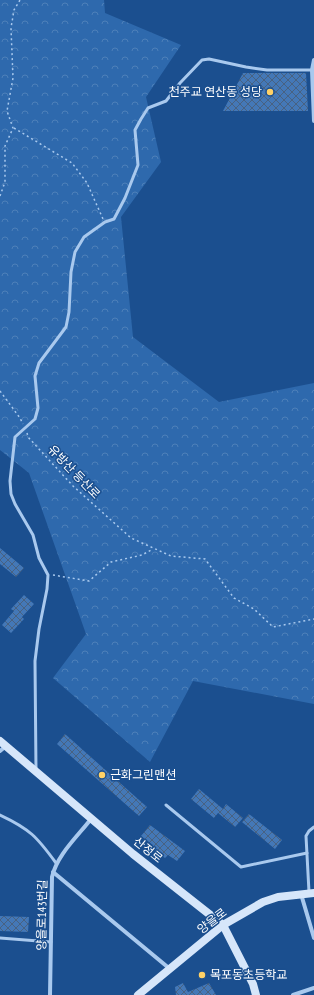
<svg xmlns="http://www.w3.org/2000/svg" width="314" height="995" font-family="'PT Sans Narrow','Noto Sans KR',sans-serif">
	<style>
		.forest { fill: url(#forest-crowns) }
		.building { fill: url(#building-cross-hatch) }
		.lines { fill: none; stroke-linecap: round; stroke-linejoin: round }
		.path { stroke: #a9c9ee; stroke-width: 1.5; stroke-dasharray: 2 3; stroke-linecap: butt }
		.lane { stroke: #a9c9ee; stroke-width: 3 }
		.street { stroke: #a9c9ee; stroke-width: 4 }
		.secondary { stroke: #d6e6fa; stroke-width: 8 }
		.poi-dot { fill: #ffd166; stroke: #1b4f8f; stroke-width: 1.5 }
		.labels { text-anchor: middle; stroke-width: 3; stroke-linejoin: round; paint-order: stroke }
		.poi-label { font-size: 12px; fill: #fff; stroke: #1b4f8f; text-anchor: start }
		.street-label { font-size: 12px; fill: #fff; stroke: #1b4f8f }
	</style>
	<defs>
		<pattern id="forest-crowns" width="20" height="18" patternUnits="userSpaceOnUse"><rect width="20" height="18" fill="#2e69ad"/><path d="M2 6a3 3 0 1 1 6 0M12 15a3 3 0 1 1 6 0" fill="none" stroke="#4d80b9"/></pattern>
		<pattern id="building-cross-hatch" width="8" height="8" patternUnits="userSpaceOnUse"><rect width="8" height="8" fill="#4478b7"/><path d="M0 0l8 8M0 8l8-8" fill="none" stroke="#486282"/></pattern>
	</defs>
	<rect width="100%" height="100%" fill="#1b4f8f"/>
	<!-- forest -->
	<polygon class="forest" points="0,0 104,0 105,13 181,45 146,97 161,162 121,217 133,337 219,402 314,383 314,704 193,681 150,762 53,678 86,634 29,473 0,450"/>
	<!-- building -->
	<g class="building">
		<polygon points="243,73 306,73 308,111 223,111"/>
		<polygon points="0,548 24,568 16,577 0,564"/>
		<polygon points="24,595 34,604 22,617 24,619 11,633 2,625 14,611 11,609"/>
		<polygon points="65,734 147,807 139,816 57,744"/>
		<polygon points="199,789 223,809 226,804 243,818 235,827 218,813 214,818 191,799"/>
		<polygon points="249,814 282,840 275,849 242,822"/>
		<polygon points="150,825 185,851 177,861 168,855 165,858 151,848 153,845 141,836"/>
		<polygon points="0,916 29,917 28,932 0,931"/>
		<polygon points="183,983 188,992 209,983 216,995 176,995 175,987"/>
	</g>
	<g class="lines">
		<!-- path -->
		<g class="path">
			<polyline points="14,128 72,163 87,183 103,219"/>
			<polyline points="0,196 5,182 5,146 13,128 7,111 13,78 11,28 14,10 20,0"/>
			<polyline points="0,391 20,418 23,424"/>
			<polyline points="27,433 28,437 73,486 131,538 171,556 205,559 234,598 254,609 273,627 314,619"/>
			<polyline points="53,575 89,581 111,562 142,555 153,549"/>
		</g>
		<!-- lane -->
		<g class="lane">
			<polyline points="36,770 35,661 39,629 47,589 48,575 39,558 33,535 15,504 11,494 10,481 15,437 35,419 38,408 35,376 39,363 66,327 69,312 71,272 75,252 84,237 105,222 114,219 125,198 138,165 135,130 141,119 148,108 166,101 180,83 202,60 209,59 246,67 267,70 312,70"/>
			<polyline points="166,805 241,867 307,853"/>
			<path d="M0,815C30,829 37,837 56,863"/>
			<polyline points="309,892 306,836 309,831 314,827"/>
			<polyline points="0,938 51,942"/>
		</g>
		<!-- street -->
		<g class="street">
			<polyline points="314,60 312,70 314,121"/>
			<polyline points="0,751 6,746"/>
			<polyline points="53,872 170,969"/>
			<polyline points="301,894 314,938"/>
			<path d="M50,995L52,877C57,855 77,837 91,819"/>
			<polyline points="293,995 314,988"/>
		</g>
		<!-- secondary -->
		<g class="secondary">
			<polyline points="0,741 133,854 223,925 253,984 256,995"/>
			<polyline points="138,995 223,925 263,902 278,897 314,893"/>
		</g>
	</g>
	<!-- markers -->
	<g class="poi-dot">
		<circle cx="270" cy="92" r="4"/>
		<circle cx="102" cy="775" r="4"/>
		<circle cx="202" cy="975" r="4"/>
	</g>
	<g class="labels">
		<!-- poi labels -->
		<g class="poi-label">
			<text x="262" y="96" text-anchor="end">천주교 연산동 성당</text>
			<text x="110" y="779">근화그린맨션</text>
			<text x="210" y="979">목포동초등학교</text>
		</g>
		<!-- street labels -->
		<g class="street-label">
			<text transform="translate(74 472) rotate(46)" y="4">유방산 등산로</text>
			<text transform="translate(148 850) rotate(39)" y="4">산정로</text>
			<text transform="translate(42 915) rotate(-89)" y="4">양을로143번길</text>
			<text transform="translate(212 921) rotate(-37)" y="4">양을로</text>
		</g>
	</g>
</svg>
